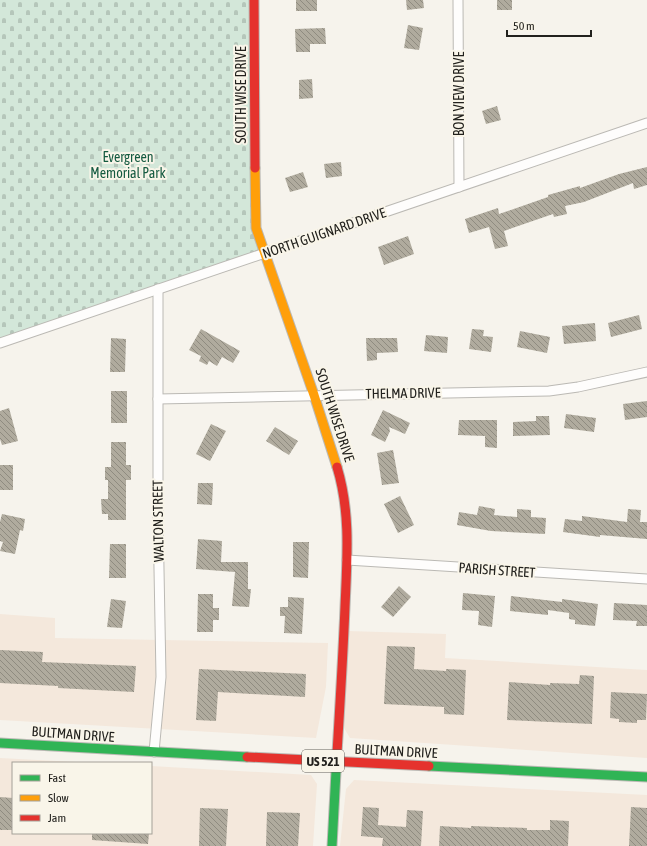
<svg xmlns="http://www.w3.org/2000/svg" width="647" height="846" font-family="'Asap Condensed',sans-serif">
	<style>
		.commercial { fill: #f4e8dc }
		.cemetery { fill: url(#cemetery-stones) }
		.building { fill: url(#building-back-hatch) }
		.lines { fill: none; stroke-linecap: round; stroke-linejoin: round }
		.street-casing { stroke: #bbb9b4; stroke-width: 11 }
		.fast-casing { stroke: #bbb9b4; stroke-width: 11 }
		.slow-casing { stroke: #bbb9b4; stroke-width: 11 }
		.jam-casing { stroke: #bbb9b4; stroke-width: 11 }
		.street { stroke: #fefdfc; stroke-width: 9 }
		.fast { stroke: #30b455; stroke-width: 9 }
		.slow { stroke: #ff9f0a; stroke-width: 9 }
		.jam { stroke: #e5322d; stroke-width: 9 }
		.labels { text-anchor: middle; stroke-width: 4; stroke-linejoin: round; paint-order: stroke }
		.shield { fill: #f9f5e9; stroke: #62615a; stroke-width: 1 }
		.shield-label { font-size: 13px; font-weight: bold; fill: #22211d }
		.street-label { font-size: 14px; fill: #22211d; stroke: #f9f5e9 }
		.park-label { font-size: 14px; fill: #145a40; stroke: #f9f5e9 }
	</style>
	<defs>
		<pattern id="cemetery-stones" width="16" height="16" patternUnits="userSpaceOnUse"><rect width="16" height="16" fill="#d3e7d9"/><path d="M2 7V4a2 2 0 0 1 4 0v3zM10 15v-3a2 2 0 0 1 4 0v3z" fill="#b5c6ba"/></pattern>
		<pattern id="building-back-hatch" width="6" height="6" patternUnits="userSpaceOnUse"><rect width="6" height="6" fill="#b0ab9e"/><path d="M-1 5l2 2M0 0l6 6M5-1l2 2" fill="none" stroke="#8f8b80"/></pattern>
	</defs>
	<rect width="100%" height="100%" fill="#f6f3ec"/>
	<!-- commercial -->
	<g class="commercial">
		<polygon points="0,614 55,618 55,638 328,643 326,687 316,738 0,720"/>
		<polygon points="348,631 446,634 445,658 647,670 647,758 350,738 344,728"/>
		<polygon points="0,758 94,763 13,763 13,833 151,833 151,766 311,775 317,784 313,846 0,846"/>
		<polygon points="354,780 647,795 647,846 340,846 346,789"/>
	</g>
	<!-- cemetery -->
	<polygon class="cemetery" points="0,0 254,0 256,228 264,254 0,343"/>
	<!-- building -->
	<g class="building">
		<rect x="296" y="0" width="21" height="11"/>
		<polygon points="406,0 423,0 424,8 407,10"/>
		<rect x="497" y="0" width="15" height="10"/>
		<polygon points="408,25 423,28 419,50 404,48"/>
		<polygon points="325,28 326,44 310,44 310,52 296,52 295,29"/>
		<polygon points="312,79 313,98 299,99 299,80"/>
		<polygon points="497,106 501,120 486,124 482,111"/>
		<polygon points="341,162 342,176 326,178 324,164"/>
		<polygon points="647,167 647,185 634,189 633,183 584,202 565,206 567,214 554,217 553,214 504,231 508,246 495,249 489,227 469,233 465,219 498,208 499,214 548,197 548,195 580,186 580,188 619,174"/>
		<polygon points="303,172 308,187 290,192 285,178"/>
		<polygon points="408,236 414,254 384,265 378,247"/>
		<polygon points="639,315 642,329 611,337 608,323"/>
		<polygon points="595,323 596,341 564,344 562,326"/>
		<polygon points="201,329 240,351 233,363 222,357 217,366 209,361 207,365 199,361 201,356 189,350"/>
		<polygon points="472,329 484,330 483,336 493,337 491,352 469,349"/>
		<polygon points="520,331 550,337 547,353 517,347"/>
		<polygon points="426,335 448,337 447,353 424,351"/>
		<polygon points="111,338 126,339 125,372 110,372"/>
		<polygon points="366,338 397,338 398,352 377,353 377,360 367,361"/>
		<rect x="111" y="391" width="16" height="32"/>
		<polygon points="647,401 647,417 625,420 623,404"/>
		<polygon points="9,408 18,441 2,445 0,439 0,411"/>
		<polygon points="383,410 410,423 405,434 389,427 390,431 385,442 371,435"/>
		<polygon points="566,414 596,418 594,432 564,428"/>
		<polygon points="536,416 549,416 550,435 513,436 513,422 536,421"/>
		<polygon points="459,420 497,420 497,448 485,447 485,436 458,435"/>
		<polygon points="211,424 226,431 210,461 196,454"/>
		<polygon points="275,427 298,441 289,455 266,441"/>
		<polygon points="111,442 126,442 126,465 131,465 131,480 126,480 126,520 108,520 108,514 102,514 101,499 108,499 108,480 105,480 105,467 111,467"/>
		<polygon points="393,450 399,483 382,485 377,453"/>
		<rect x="0" y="465" width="13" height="25"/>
		<polygon points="198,483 213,483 212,505 197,504"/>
		<polygon points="400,496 414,525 398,533 384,504"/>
		<polygon points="479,506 495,509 494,515 517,517 517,509 531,510 531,517 546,518 545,534 491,531 457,525 459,512 477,515"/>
		<polygon points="628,509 641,510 640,522 647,522 647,539 600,535 600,537 563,532 565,519 582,521 582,516 627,522"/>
		<polygon points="2,514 25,519 23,531 20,530 15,554 0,551 3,542 0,541 0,522"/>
		<polygon points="198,539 222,541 221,562 248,562 248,589 251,589 249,607 232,606 235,572 196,569"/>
		<polygon points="293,542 309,542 308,578 293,577"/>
		<polygon points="110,544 126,544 126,578 109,578"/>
		<polygon points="399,586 411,597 393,617 381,607"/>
		<polygon points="463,593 495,596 492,627 478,625 479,611 462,610"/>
		<polygon points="198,594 213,594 213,608 219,608 219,620 213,620 213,632 197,632"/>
		<polygon points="511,596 562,602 562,599 598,604 595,626 575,624 575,620 569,619 569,613 548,610 548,615 510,611"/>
		<polygon points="288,597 304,598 302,634 284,633 285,616 280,616 280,607 288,607"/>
		<polygon points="111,599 126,601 122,628 107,627"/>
		<polygon points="614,603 647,605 647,626 636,626 637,621 613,620"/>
		<polygon points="387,646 415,647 414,669 446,671 446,669 466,670 464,715 444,714 444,707 384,704"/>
		<polygon points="0,650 43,652 42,662 136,666 134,692 58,688 58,686 0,683"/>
		<polygon points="199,669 306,674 305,697 218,692 216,721 196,720"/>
		<polygon points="580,675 594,676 592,724 507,720 509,682 550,685 550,683 579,684"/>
		<polygon points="611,692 647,694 646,720 637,720 637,723 619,722 619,719 610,718"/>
		<polygon points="0,797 13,798 13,830 0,830"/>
		<polygon points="363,807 379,808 378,825 406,827 407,810 423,811 421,846 382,846 383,838 361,836"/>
		<polygon points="631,807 647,808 647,846 629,846"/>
		<polygon points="200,808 228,809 226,846 199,846"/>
		<polygon points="267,812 300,813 298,846 266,846"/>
		<polygon points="550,820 569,821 568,846 439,846 440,826 471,828 471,826 527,828 527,830 550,830"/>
		<polygon points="92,833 149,833 148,844 92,840"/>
	</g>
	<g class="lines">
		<defs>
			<g id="street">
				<polyline points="458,0 459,187"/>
				<polyline points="0,343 647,123"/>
				<polyline points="158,399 549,391 578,387 647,372"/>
				<polyline points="347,560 647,579"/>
				<polyline points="154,752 161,677 158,515 158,289"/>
			</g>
			<g id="fast">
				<polyline points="0,743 247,757"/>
				<polyline points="429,766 647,777"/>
				<polyline points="332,846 337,753"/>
			</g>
			<polyline id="slow" points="255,168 256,228 314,395 337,467"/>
			<g id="jam">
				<polyline points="254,0 255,168"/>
				<path d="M337,753C340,704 343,656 345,607C347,559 351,513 337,467"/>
				<polyline points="247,757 429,766"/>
			</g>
		</defs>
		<!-- street casing -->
		<use href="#street" class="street-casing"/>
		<!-- fast casing -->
		<use href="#fast" class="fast-casing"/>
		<!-- slow casing -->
		<use href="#slow" class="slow-casing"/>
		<!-- jam casing -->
		<use href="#jam" class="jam-casing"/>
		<!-- street -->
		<use href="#street" class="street"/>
		<!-- fast -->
		<use href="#fast" class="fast"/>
		<!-- slow -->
		<use href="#slow" class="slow"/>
		<!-- jam -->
		<use href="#jam" class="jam"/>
	</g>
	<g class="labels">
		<!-- shield labels -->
		<rect class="shield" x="302" y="750" width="42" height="22" rx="3"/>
		<g class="shield-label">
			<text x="323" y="766">US 521</text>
		</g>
		<!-- street labels -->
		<g class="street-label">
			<text transform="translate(459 94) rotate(-90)" y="5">BON VIEW DRIVE</text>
			<text transform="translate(241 95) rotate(-90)" y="5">SOUTH WISE DRIVE</text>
			<text transform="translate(324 233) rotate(-19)" y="5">NORTH GUIGNARD DRIVE</text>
			<text transform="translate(403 393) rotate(-1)" y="5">THELMA DRIVE</text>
			<text transform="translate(335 415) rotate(72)" y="5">SOUTH WISE DRIVE</text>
			<text transform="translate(158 521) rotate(-91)" y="5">WALTON STREET</text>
			<text transform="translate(497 570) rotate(4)" y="5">PARISH STREET</text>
			<text transform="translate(73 734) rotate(4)" y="5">BULTMAN DRIVE</text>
			<text transform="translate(396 751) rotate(3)" y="5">BULTMAN DRIVE</text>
		</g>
		<!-- park labels -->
		<g class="park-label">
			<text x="128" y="162">Evergreen<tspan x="128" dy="16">Memorial Park</tspan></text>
		</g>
	</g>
	<!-- legend -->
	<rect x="12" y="762" width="140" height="72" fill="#f9f5e9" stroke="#a3a097"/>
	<rect x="20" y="775" width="20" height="6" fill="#30b455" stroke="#a3a097"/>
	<text x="48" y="782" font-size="12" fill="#22211d">Fast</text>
	<rect x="20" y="795" width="20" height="6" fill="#ff9f0a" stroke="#a3a097"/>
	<text x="48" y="802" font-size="12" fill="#22211d">Slow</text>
	<rect x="20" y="815" width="20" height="6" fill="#e5322d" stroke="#a3a097"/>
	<text x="48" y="822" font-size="12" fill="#22211d">Jam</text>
	<!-- scale -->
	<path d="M507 30v6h84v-6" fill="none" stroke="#22211d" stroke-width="2"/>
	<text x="513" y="30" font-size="12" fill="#22211d" stroke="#f9f5e9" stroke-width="3" paint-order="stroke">50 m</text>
</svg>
